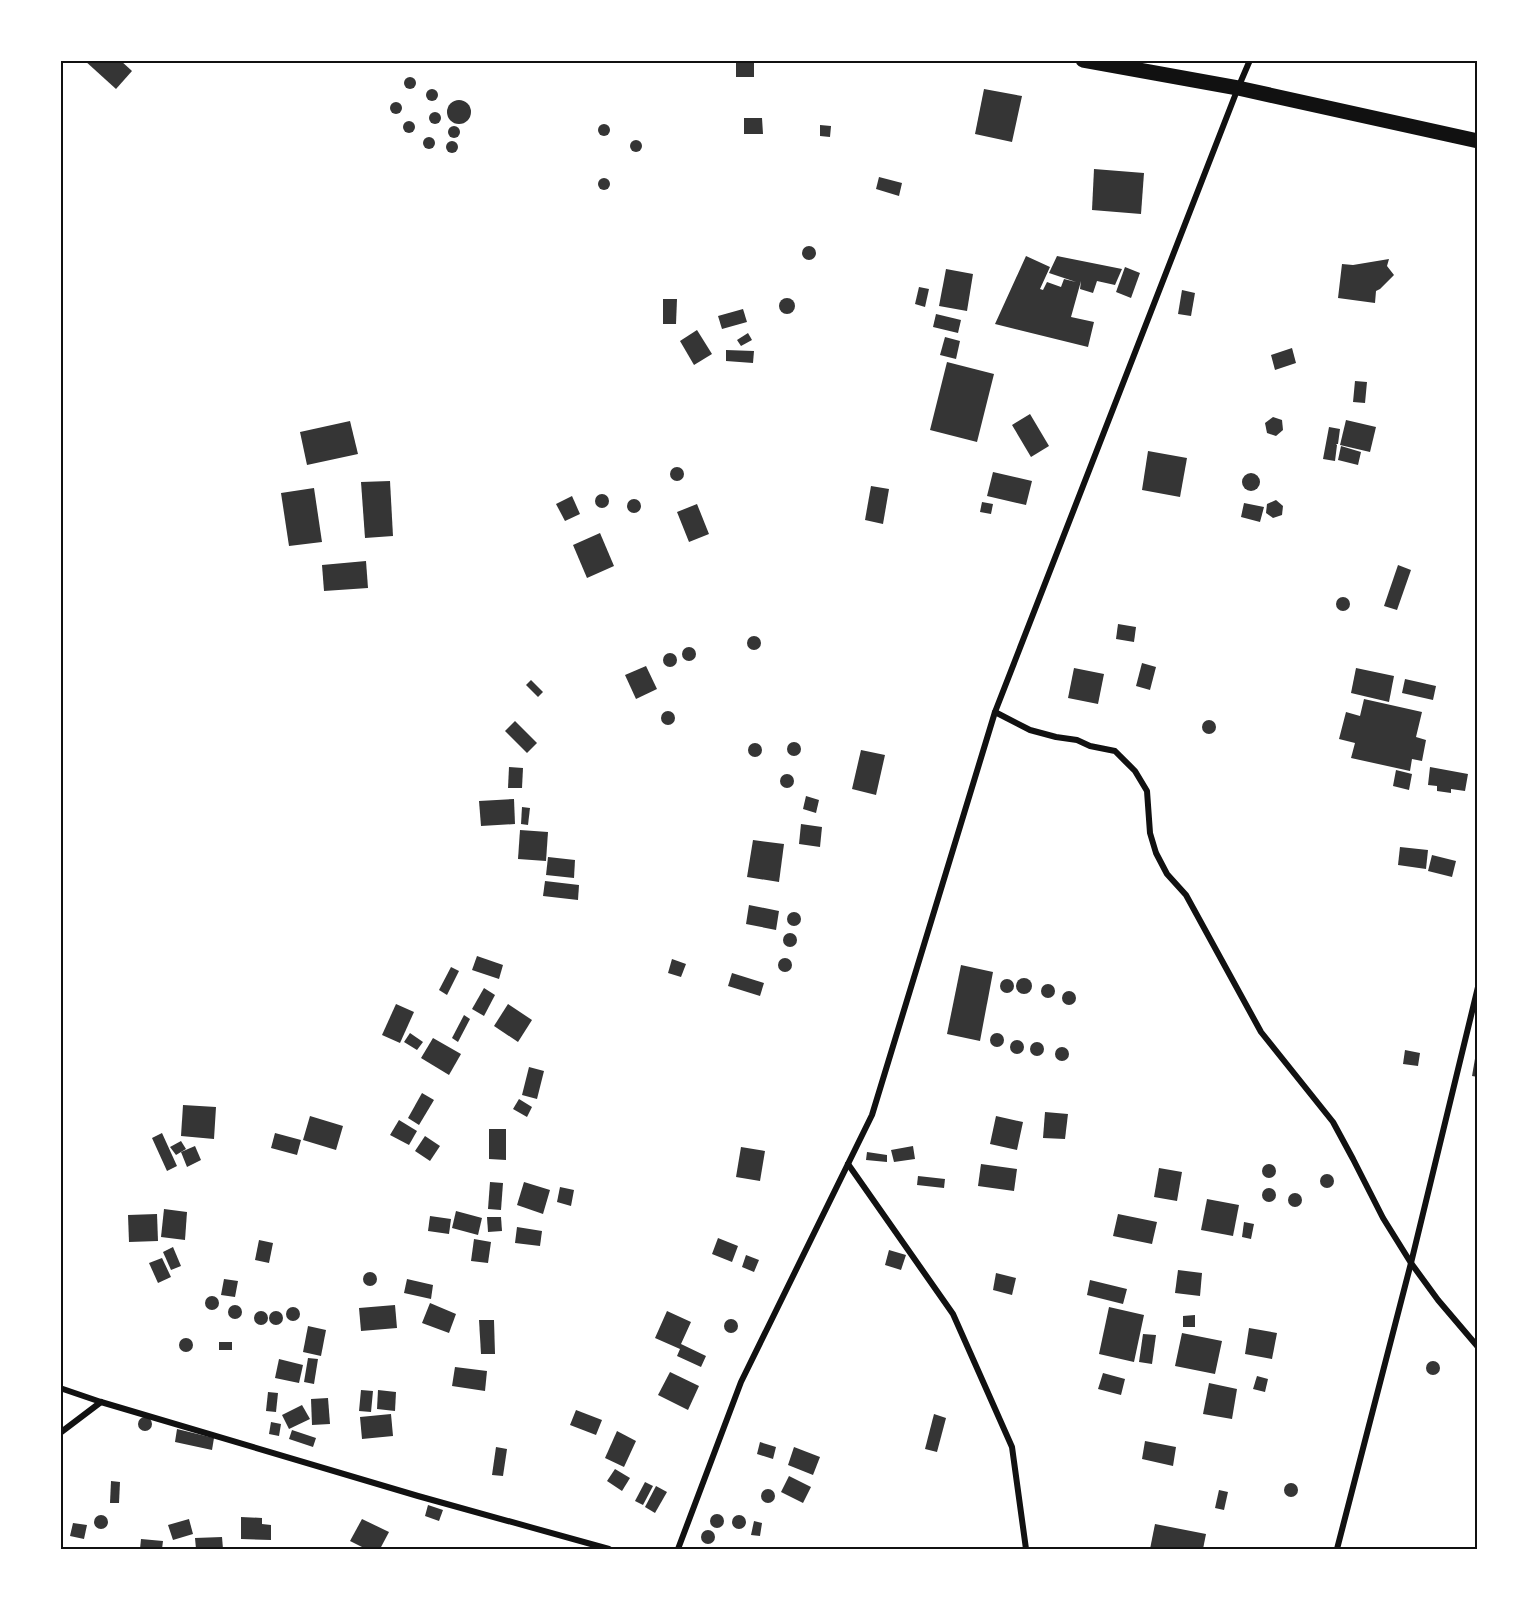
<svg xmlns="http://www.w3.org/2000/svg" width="1538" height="1609" font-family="Jost,sans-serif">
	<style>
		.building { fill: #353535 }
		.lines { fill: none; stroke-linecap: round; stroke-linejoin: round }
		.minor { stroke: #111; stroke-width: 6 }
		.primary { stroke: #111; stroke-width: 15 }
		.neatline { fill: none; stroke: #111; stroke-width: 2 }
	</style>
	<rect width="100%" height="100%" fill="#fff"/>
	<!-- building -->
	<g class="building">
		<polygon points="84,60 120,60 132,71 116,89"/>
		<rect x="736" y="60" width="18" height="17"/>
		<circle cx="410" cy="83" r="6"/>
		<circle cx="432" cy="95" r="6"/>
		<polygon points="984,89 1022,96 1012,142 975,134"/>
		<circle cx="459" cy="112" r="12"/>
		<circle cx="396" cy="108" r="6"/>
		<circle cx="435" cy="118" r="6"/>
		<polygon points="744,118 762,118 763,134 744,134"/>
		<circle cx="409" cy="127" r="6"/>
		<circle cx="604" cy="130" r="6"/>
		<polygon points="820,125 831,126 830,137 820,136"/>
		<circle cx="454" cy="132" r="6"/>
		<circle cx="429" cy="143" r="6"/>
		<circle cx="636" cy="146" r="6"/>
		<circle cx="452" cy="147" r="6"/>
		<polygon points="1094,169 1144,173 1141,214 1092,210"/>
		<polygon points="879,177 902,183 899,196 876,189"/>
		<circle cx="604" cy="184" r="6"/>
		<circle cx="809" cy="253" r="7"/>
		<polygon points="1026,256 1050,267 1040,289 1043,290 1047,282 1061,287 1064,279 1076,282 1049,273 1057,256 1122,269 1115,285 1097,281 1093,293 1080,289 1081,281 1071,317 1094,322 1088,347 995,324"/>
		<polygon points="1389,259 1387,266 1394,275 1380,289 1376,291 1375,303 1338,298 1342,264 1353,265"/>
		<polygon points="1125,267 1140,273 1131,298 1116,292"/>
		<polygon points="946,269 973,274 967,311 939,306"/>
		<polygon points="919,287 929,289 925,307 915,304"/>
		<polygon points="1182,290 1195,293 1191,316 1178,314"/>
		<circle cx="787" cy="306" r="8"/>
		<polygon points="663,299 677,299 676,324 663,324"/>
		<polygon points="743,309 747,322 722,329 718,316"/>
		<polygon points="936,314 961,320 958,333 933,327"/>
		<polygon points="697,330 712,354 694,365 680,341"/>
		<polygon points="748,333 752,340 741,346 737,340"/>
		<polygon points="945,337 960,341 956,359 940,355"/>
		<polygon points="1292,348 1296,363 1275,370 1271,355"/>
		<polygon points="726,350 754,351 753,363 726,361"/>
		<polygon points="947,362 994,374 977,442 930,430"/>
		<polygon points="1355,381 1367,382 1365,403 1353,402"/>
		<polygon points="1030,414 1049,446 1031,457 1012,425"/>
		<polygon points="1273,417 1282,420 1283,430 1276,436 1267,433 1265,423"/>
		<polygon points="1346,420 1376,427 1370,452 1340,445"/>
		<polygon points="350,421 358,454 307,465 300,432"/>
		<polygon points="1329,427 1340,429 1338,444 1336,444 1337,445 1335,461 1323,459"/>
		<polygon points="1341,446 1361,452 1358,465 1338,460"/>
		<polygon points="1148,451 1187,458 1180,497 1142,490"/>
		<circle cx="677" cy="474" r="7"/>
		<polygon points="993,472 1032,481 1026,505 987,496"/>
		<circle cx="1251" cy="482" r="9"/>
		<polygon points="390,481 393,536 365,538 361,482"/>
		<polygon points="871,486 889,489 883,524 865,520"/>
		<polygon points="314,488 322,542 289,546 281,493"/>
		<circle cx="602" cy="501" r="7"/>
		<polygon points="572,496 580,514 565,521 556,504"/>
		<circle cx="634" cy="506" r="7"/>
		<polygon points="1276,500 1283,506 1282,515 1273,518 1266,513 1267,504"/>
		<polygon points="982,502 993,504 991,514 980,512"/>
		<polygon points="1244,503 1264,507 1260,522 1241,517"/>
		<polygon points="697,504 709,534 689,542 677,512"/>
		<polygon points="600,533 614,566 587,578 573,545"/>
		<polygon points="366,561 368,588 324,591 322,565"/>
		<polygon points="1398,565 1411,570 1397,610 1384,606"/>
		<circle cx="1343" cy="604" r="7"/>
		<polygon points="1118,624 1136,627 1134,642 1116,639"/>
		<circle cx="754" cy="643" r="7"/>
		<circle cx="689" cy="654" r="7"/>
		<circle cx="670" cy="660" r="7"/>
		<polygon points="1142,663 1156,667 1150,690 1136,686"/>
		<polygon points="646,666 657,689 636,699 625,675"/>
		<polygon points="1074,668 1104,674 1098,704 1068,698"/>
		<polygon points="1356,668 1394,676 1389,702 1351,693"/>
		<polygon points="1405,679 1436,686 1433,700 1402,693"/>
		<polygon points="531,680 543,692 538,697 526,685"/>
		<polygon points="1364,699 1422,712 1416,737 1426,740 1422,761 1412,759 1410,771 1351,758 1355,743 1339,739 1346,712 1360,716"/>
		<circle cx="668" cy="718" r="7"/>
		<circle cx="1209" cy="727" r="7"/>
		<polygon points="515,721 537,743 527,753 505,731"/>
		<circle cx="794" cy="749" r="7"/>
		<circle cx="755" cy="750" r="7"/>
		<polygon points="861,750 885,755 876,795 852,789"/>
		<polygon points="509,767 523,768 522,788 508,788"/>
		<polygon points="1430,767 1468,774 1465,791 1451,789 1451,793 1437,791 1437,786 1428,785"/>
		<polygon points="1396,770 1412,774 1409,790 1393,786"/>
		<circle cx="787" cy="781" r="7"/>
		<polygon points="806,796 819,800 816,813 803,809"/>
		<polygon points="514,799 515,824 481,826 479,801"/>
		<polygon points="522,807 530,808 528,825 521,824"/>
		<polygon points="801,824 822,827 820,847 799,844"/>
		<polygon points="520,830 548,832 546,861 518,859"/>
		<polygon points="753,840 784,844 779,882 747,877"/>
		<polygon points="1400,847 1428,850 1426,869 1398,865"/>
		<polygon points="1432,855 1456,861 1452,877 1428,871"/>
		<polygon points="548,857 575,860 574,878 546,875"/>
		<polygon points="545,881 579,885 578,900 543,896"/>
		<polygon points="749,905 779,911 776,930 746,924"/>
		<circle cx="794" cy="919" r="7"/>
		<circle cx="790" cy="940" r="7"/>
		<polygon points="477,956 503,965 499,979 472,970"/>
		<circle cx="785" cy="965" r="7"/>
		<polygon points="672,959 686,964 681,977 668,973"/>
		<polygon points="961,965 993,972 980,1041 947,1034"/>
		<polygon points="451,967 459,971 447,995 439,990"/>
		<polygon points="732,973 764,983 760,996 728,986"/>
		<circle cx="1024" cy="986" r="8"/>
		<circle cx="1007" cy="986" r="7"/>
		<circle cx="1048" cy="991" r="7"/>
		<polygon points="484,988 495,995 484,1016 472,1009"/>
		<circle cx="1069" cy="998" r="7"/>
		<polygon points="396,1004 414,1012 400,1043 382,1035"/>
		<polygon points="508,1004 532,1020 518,1042 494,1026"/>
		<polygon points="464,1015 470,1019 458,1042 452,1038"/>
		<circle cx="997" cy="1040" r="7"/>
		<polygon points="410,1033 423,1042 417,1050 404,1042"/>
		<polygon points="433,1038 461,1054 449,1075 421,1058"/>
		<circle cx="1017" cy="1047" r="7"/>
		<circle cx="1037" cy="1049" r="7"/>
		<circle cx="1062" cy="1054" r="7"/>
		<polygon points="1477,1047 1478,1047 1478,1077 1472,1076"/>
		<polygon points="1405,1050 1420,1053 1418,1066 1403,1064"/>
		<polygon points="529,1067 544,1071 537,1099 522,1095"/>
		<polygon points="422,1093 434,1100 419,1125 408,1118"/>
		<polygon points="519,1099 532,1107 527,1117 513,1109"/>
		<polygon points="183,1105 216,1107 214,1139 181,1136"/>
		<polygon points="1045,1112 1068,1114 1065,1139 1043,1138"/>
		<polygon points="310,1116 343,1126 336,1150 303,1140"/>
		<polygon points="996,1116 1023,1122 1017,1150 990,1144"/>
		<polygon points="399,1120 417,1131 409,1145 390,1135"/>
		<polygon points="489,1129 506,1129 506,1160 489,1159"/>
		<polygon points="162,1133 177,1166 167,1171 152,1138"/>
		<polygon points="275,1133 301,1140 297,1155 271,1148"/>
		<polygon points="425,1136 440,1146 430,1161 415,1151"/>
		<polygon points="181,1141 186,1149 176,1155 170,1147"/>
		<polygon points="195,1146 201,1160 187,1167 181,1152"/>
		<polygon points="913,1146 915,1159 894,1162 891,1150"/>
		<polygon points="741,1147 765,1151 760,1181 736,1177"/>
		<polygon points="867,1152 887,1155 887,1162 866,1160"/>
		<circle cx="1269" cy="1171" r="7"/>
		<polygon points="981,1164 1017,1169 1014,1191 978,1186"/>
		<polygon points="1159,1168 1182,1172 1177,1201 1154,1197"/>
		<circle cx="1327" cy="1181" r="7"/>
		<polygon points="918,1176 945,1179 944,1188 917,1185"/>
		<polygon points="490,1182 503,1183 501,1210 488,1209"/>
		<polygon points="524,1182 550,1190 543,1214 517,1205"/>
		<polygon points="560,1187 574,1190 571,1206 557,1202"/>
		<circle cx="1269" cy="1195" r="7"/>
		<circle cx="1295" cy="1200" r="7"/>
		<polygon points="1207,1199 1239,1205 1233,1236 1201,1230"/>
		<polygon points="164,1209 187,1212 185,1240 161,1237"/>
		<polygon points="456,1211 482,1218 478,1235 452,1228"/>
		<polygon points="157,1214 158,1241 129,1242 128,1215"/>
		<polygon points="1118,1214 1157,1222 1152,1244 1113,1236"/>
		<polygon points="430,1216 451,1219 449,1234 428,1231"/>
		<polygon points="487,1217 501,1217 502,1231 488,1232"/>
		<polygon points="1244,1222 1254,1224 1251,1239 1242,1237"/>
		<polygon points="517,1227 542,1231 540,1246 515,1243"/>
		<polygon points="718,1238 738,1246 732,1262 712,1254"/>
		<polygon points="474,1239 491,1242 488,1263 471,1261"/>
		<polygon points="259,1240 273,1243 269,1263 255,1260"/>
		<polygon points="173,1247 181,1266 171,1270 163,1252"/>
		<polygon points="889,1250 906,1255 901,1270 885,1265"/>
		<polygon points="746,1255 759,1260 754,1272 742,1267"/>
		<polygon points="162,1258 171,1277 158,1283 149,1263"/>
		<polygon points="1178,1270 1202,1273 1200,1296 1175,1293"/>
		<circle cx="370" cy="1279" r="7"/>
		<polygon points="996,1273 1016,1278 1012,1295 993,1290"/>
		<polygon points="224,1279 238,1281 235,1297 221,1295"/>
		<polygon points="407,1279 433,1285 431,1299 404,1293"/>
		<polygon points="1090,1280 1127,1289 1123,1304 1087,1295"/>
		<circle cx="212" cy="1303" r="7"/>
		<polygon points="430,1303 456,1314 449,1333 422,1323"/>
		<circle cx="235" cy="1312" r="7"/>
		<polygon points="395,1305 397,1328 361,1331 359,1308"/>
		<circle cx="293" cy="1314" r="7"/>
		<polygon points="1109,1307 1144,1315 1134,1362 1099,1354"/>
		<circle cx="261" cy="1318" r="7"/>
		<circle cx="276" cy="1318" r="7"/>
		<polygon points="667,1311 691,1322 681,1344 706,1356 701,1367 677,1356 680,1349 655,1338"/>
		<polygon points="1195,1315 1195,1327 1183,1327 1183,1316"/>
		<circle cx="731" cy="1326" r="7"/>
		<polygon points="479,1320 494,1320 495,1354 481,1354"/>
		<polygon points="308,1326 326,1330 321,1356 303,1352"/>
		<polygon points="1249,1328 1277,1333 1272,1359 1245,1354"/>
		<polygon points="1182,1333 1222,1341 1215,1374 1175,1366"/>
		<polygon points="1143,1334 1156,1335 1152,1364 1139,1362"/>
		<circle cx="186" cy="1345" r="7"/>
		<rect x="219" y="1342" width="13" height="8"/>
		<polygon points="308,1358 318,1359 314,1384 304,1382"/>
		<polygon points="279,1359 303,1365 299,1383 275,1378"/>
		<circle cx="1433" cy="1368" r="7"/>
		<polygon points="455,1367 487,1371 485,1391 452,1386"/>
		<polygon points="670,1372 699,1386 688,1410 658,1395"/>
		<polygon points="1103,1373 1125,1379 1121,1395 1098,1389"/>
		<polygon points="1257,1376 1268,1379 1265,1392 1253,1389"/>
		<polygon points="1209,1383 1237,1389 1232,1419 1203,1414"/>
		<polygon points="361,1390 373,1391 371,1412 359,1411"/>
		<polygon points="378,1390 396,1392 395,1411 377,1409"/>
		<polygon points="268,1392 278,1393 276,1412 266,1411"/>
		<polygon points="328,1398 330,1424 312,1425 311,1399"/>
		<polygon points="302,1405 310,1419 289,1429 282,1415"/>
		<polygon points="576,1410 602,1420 596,1435 570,1425"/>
		<polygon points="391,1414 393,1436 362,1439 360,1417"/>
		<polygon points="934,1414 946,1418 937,1452 925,1449"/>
		<circle cx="145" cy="1424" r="7"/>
		<polygon points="271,1422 281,1424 279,1436 269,1434"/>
		<polygon points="177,1429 214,1438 212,1450 175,1442"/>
		<polygon points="292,1430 316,1438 313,1447 289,1439"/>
		<polygon points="617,1431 636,1441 624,1467 605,1458"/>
		<polygon points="1145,1441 1176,1447 1173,1466 1142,1459"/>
		<polygon points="760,1442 776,1447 773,1459 757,1454"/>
		<polygon points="496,1447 507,1449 503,1476 492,1475"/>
		<polygon points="794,1447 820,1457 813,1475 788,1465"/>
		<polygon points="615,1469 630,1478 622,1491 607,1481"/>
		<polygon points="789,1476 811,1487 803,1503 781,1492"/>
		<polygon points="111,1481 120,1482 119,1503 110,1503"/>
		<polygon points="645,1482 653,1486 643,1505 635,1501"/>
		<circle cx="1291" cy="1490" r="7"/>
		<polygon points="656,1486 667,1492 655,1513 645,1507"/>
		<circle cx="768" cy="1496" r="7"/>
		<polygon points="1219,1490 1228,1492 1224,1510 1215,1508"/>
		<polygon points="428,1505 443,1510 439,1521 425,1516"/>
		<circle cx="717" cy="1521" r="7"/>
		<circle cx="739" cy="1522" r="7"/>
		<circle cx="101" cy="1522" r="7"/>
		<polygon points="241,1517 262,1518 262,1524 271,1525 271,1540 241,1539"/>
		<polygon points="189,1519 193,1534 173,1540 168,1525"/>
		<polygon points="362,1519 389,1532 380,1549 366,1549 350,1541"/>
		<polygon points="754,1521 762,1523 760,1536 751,1535"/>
		<polygon points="73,1523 87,1525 84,1539 70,1536"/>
		<polygon points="1155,1524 1206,1534 1203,1549 1150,1549"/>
		<circle cx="708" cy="1537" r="7"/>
		<polygon points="222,1537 223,1549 196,1549 195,1538"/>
		<polygon points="141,1539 163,1541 162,1549 140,1549"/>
	</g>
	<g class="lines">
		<!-- minor -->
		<g class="minor">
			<polyline points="995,712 1030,730 1056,737 1077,740 1090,746 1115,751 1135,771 1147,791 1150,833 1156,853 1167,874 1186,895 1261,1032 1333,1122 1353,1159 1383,1218 1411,1263 1438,1300 1478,1347"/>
			<polyline points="848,1164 953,1314 1012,1447 1026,1549"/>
			<polyline points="60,1388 101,1402 418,1496 609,1549"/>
			<polyline points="60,1433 101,1402"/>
			<polyline points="678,1549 741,1382 872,1115 995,712 1238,88 1250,60"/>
			<polyline points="1337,1549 1411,1263 1478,987"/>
		</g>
		<!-- primary -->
		<polyline class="primary" points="1083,60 1238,88 1478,141"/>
	</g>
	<!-- border -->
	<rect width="1538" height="1609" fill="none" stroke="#ffffff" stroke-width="123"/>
	<rect x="62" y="62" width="1414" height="1486" class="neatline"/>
</svg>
